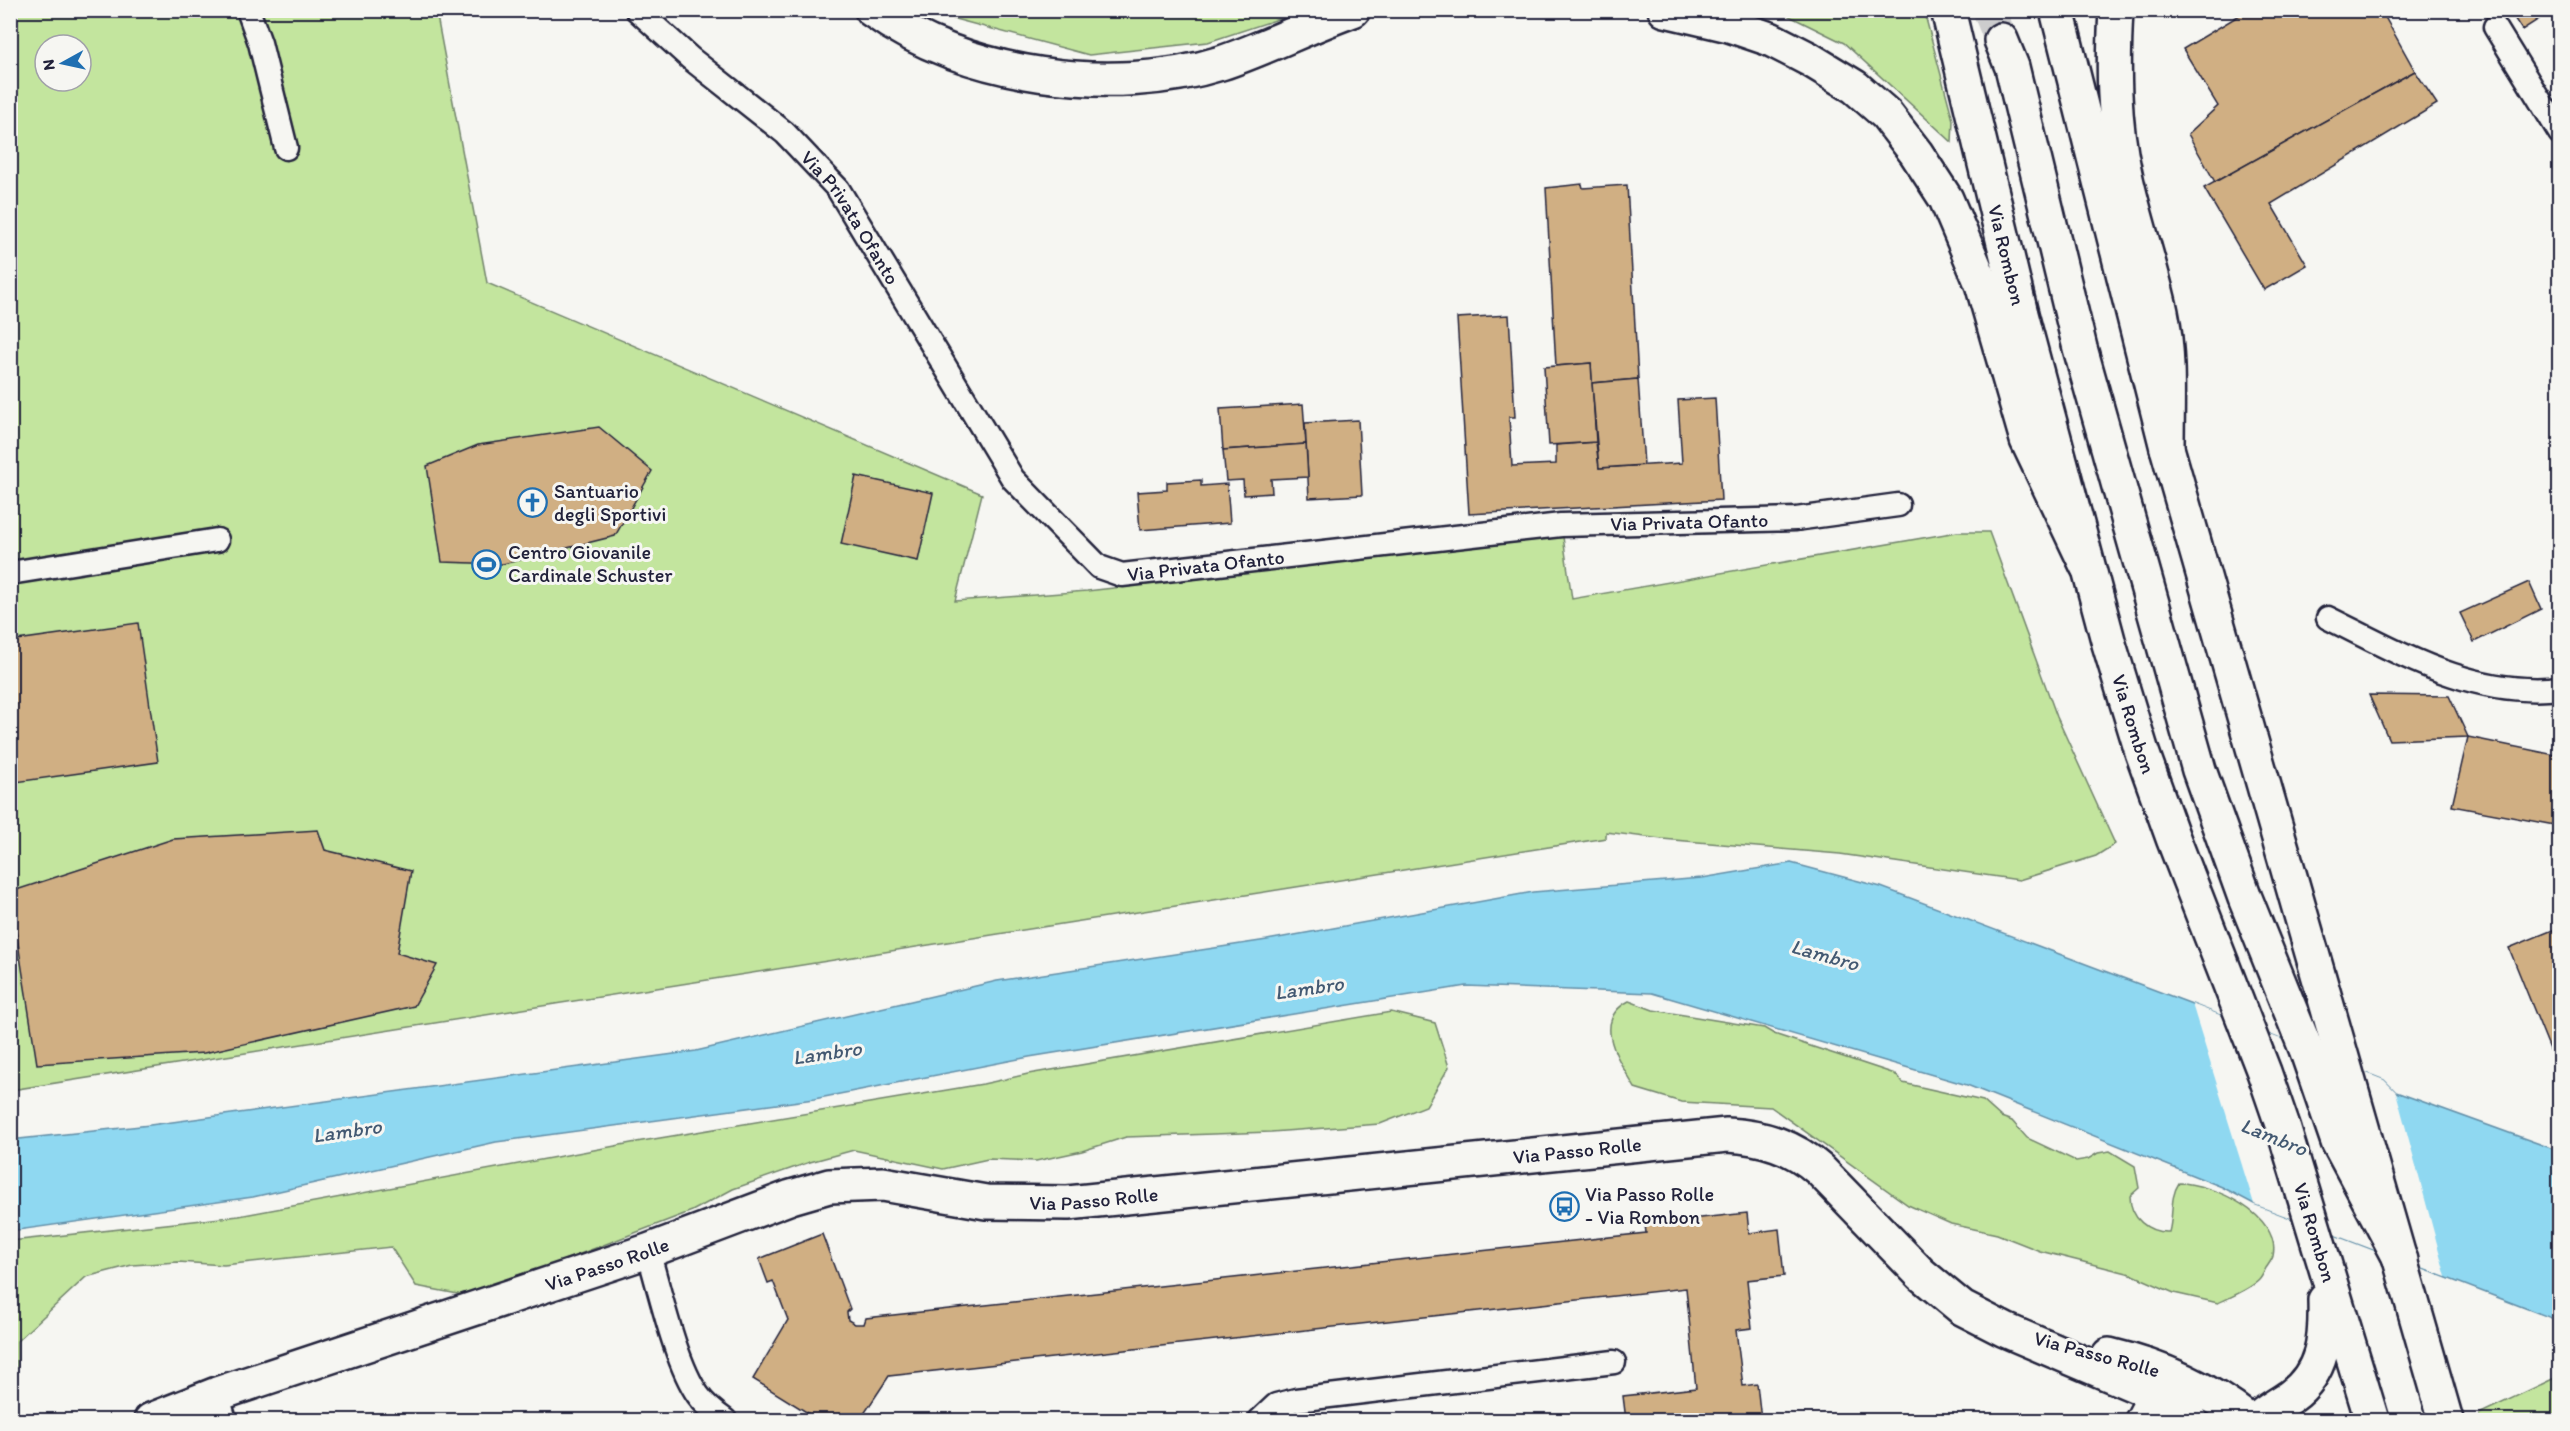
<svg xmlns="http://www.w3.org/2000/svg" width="2570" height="1431" font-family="Itim,sans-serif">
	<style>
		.green { fill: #c3e59e; stroke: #72846c; stroke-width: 1.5; fill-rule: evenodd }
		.water { fill: #8fd8f1; stroke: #638fa8; stroke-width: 1.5 }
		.pier { fill: #f6f6f2 }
		.building { fill: #d0af83; stroke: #22223b; stroke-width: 1.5 }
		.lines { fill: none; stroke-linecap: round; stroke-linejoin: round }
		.highway-tunnel { stroke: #cccccd; stroke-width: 33; stroke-dasharray: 33 16; stroke-linecap: butt }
		.lane-casing { stroke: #22223b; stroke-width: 27 }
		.street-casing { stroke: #22223b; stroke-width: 38 }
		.primary-casing { stroke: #22223b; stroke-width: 38 }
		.highway-casing { stroke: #22223b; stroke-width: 38 }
		.lane { stroke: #f6f6f2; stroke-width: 22 }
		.street { stroke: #f6f6f2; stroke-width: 33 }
		.primary { stroke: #f6f6f2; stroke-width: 33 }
		.highway { stroke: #f6f6f2; stroke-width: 33 }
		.labels { text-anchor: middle; stroke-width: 6; stroke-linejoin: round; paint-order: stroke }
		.street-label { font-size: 20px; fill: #22223b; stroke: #f6f6f2 }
		.poi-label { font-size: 20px; fill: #22223b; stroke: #f6f6f2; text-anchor: start }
		.water-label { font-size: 21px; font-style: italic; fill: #435972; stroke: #f6f6f2 }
	</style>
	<rect width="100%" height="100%" fill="#f6f6f2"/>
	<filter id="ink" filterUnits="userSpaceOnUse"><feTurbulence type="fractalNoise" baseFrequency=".0167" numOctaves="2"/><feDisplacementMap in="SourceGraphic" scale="12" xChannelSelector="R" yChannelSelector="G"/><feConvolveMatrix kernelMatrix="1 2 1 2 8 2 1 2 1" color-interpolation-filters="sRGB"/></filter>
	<g filter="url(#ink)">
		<!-- green -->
		<g class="green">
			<path d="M11,11H436L487,283L982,494L955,601L1087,591L1563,537L1572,599L1957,532H1989L2057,717L2115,844L2096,856L2019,880L1840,854L1662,839L1606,832V838L11,1090ZM45,45H81V81H45Z"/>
			<polygon points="933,11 1303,11 1208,42 1089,55 940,15"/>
			<polygon points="1779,11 1924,11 1953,120 1952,142 1844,43"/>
			<path d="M1629,1001L1653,1010L1764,1028L1774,1034L1895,1074L1903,1083L1983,1101L2001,1117L2012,1121L2027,1138L2076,1161L2088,1159L2098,1153L2110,1151L2135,1166L2139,1188L2130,1196C2130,1218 2148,1233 2169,1232C2174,1215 2169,1198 2179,1183C2211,1183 2282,1215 2273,1256C2272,1260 2268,1265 2266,1268C2264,1272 2262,1277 2259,1280C2249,1290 2230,1297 2218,1303L2174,1293L2131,1274L2040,1251L1997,1234L1951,1224L1908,1205L1771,1107L1681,1102L1635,1088C1620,1062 1590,1021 1629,1001Z"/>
			<polygon points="1391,1012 1435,1023 1449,1067 1426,1106 1380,1124 1271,1132 1126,1137 1082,1151 1036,1161 988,1159 943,1169 854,1150 810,1162 733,1189 692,1211 507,1282 463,1295 416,1286 391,1247 224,1265 178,1262 132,1265 86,1277 17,1341 17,1366 11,1373 11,1241 239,1216 642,1141 983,1084 1028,1074"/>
			<polygon points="2559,1376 2559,1420 2480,1420 2479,1414"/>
		</g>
		<!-- water -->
		<polygon class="water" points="1791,863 1881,887 2192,1004 2384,1080 2396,1092 2559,1151 2559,1321 2254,1204 2222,1187 1967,1085 1652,993 1466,986 1029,1057 814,1099 496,1142 253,1197 11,1231 10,1140 150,1125 696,1051 997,981 1267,940 1533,892 1702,878"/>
		<!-- pier -->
		<polygon class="pier" points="2192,1004 2384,1080 2396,1092 2446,1277 2254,1204"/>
		<!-- building -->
		<g class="building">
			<polygon points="2248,10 2381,10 2415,71 2215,182 2188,134 2218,106 2183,49"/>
			<polygon points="2509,10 2553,10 2522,30"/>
			<polygon points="2415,71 2437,104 2271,204 2307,265 2264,290 2204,188"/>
			<polygon points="1582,184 1583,188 1627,185 1638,379 1592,383 1591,363 1556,366 1546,188"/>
			<polygon points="1509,315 1515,417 1509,417 1512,466 1556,464 1556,445 1596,442 1599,468 1682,463 1678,400 1715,398 1721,500 1469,514 1457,318"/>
			<polygon points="1591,363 1596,442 1549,445 1544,367"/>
			<polygon points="1638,379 1644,465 1599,468 1592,383"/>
			<polygon points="1303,404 1306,444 1223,450 1220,409"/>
			<polygon points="1358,420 1362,495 1309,498 1305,423"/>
			<polygon points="599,427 652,471 615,536 503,564 442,562 427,466 478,445"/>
			<polygon points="1306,444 1308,477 1271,479 1272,493 1244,495 1243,480 1226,481 1223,450"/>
			<polygon points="856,476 933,493 918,561 841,544"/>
			<polygon points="1201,480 1201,486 1227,484 1230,523 1140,530 1137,492 1167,490 1167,482"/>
			<polygon points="2529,582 2541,609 2474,642 2460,613"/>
			<polygon points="138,623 158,762 16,782 10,740 10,641"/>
			<polygon points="2369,695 2449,696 2468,737 2389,740"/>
			<polygon points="2468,737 2560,756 2560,826 2452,806"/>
			<polygon points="318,830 325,850 411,871 397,953 437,965 414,1006 204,1053 37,1064 10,892 173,839"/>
			<polygon points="2560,927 2560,1074 2509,948"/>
			<polygon points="1747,1213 1749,1233 1779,1229 1784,1276 1747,1280 1752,1328 1736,1330 1743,1386 1757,1384 1761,1420 1626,1420 1623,1396 1696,1388 1686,1288 889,1376 860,1420 803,1420 808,1413 753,1379 788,1320 773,1281 768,1283 759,1259 822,1234 850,1309 847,1312 848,1320 855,1324 864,1324 866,1318 1646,1233 1645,1224"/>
		</g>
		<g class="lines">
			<!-- highway-tunnel -->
			<polyline class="highway-tunnel" points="1989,10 2001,40"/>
			<defs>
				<g id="lane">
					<polyline points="248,10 260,43 286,148"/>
					<path id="s1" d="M637,10L690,58L785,133L838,189L1013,479L1099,567L1122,575L1561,525L1796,519L1898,505"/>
					<polyline points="2495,27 2560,133"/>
					<polyline points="10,573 217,540"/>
					<path d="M2328,618C2401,654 2475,698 2560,688"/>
					<path d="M648,1251C660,1291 675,1362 698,1395C705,1405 715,1413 725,1420"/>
					<polyline points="217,1394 225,1420"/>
					<polyline points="1260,1420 1276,1405 1296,1400 1614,1362"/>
					<polyline points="2136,1420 2151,1392"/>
				</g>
				<g id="street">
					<path d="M2109,1355C2160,1367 2207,1388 2248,1420"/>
					<path id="s2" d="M151,1420L217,1394L648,1251L791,1197L829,1186L883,1184L986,1202L1068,1203L1727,1135C1763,1137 1793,1146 1820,1170L1921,1274L1962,1308L2005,1330L2151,1392L2177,1408L2191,1420"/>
				</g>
				<g id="primary">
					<path id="s3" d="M1948,10L2021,314L2109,644L2142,752L2173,838L2264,1072L2284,1130L2372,1420"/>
					<polyline points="2057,10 2167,448 2446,1420"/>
					<path d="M2257,1420C2267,1410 2280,1404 2291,1396C2324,1372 2326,1337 2325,1300"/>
				</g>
				<g id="highway">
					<path d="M872,10C964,77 1114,97 1221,63C1266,48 1308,26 1353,10"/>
					<polyline points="1665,10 1729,25 1770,39 1809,59 1855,87 1886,114 1916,153 1946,199 1982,284 2027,440 2087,566"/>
					<path d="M2116,10C2113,65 2113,121 2125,174C2135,221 2151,265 2161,312C2170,356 2167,403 2167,448"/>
					<polyline points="2001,40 2012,67 2080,348 2199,770 2245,898 2306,1049 2338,1142 2401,1260"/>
				</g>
			</defs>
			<!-- lane casing -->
			<use href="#lane" class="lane-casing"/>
			<!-- street casing -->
			<use href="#street" class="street-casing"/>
			<!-- primary casing -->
			<use href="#primary" class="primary-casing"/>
			<!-- highway casing -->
			<use href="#highway" class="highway-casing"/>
			<!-- lane -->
			<use href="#lane" class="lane"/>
			<!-- street -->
			<use href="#street" class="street"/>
			<!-- primary -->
			<use href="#primary" class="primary"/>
			<!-- highway -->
			<use href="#highway" class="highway"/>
		</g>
	</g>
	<!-- icons -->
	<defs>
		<symbol id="church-ring" viewBox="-11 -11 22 22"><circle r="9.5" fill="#f6f6f2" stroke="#1f6fb2" stroke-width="1.5"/><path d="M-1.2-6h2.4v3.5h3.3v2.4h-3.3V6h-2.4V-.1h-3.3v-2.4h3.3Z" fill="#1f6fb2"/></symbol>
		<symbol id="stadium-ring" viewBox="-11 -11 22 22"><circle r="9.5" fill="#f6f6f2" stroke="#1f6fb2" stroke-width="1.5"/><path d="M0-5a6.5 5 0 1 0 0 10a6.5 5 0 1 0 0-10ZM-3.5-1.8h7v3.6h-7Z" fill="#1f6fb2"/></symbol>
		<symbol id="bus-ring" viewBox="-11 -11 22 22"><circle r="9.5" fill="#f6f6f2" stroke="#1f6fb2" stroke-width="1.5"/><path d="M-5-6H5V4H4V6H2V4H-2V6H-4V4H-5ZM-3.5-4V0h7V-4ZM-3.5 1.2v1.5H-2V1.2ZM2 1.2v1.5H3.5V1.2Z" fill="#1f6fb2"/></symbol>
	</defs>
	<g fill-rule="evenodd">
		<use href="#church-ring" x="516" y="486" width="33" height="33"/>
		<use href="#stadium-ring" x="470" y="548" width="33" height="33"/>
		<use href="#bus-ring" x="1548" y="1190" width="33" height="33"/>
	</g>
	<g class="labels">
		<!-- street labels -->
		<g class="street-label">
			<text dy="7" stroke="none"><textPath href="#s1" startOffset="300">Via Privata Ofanto</textPath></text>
			<text dy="7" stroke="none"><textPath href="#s3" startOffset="252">Via Rombon</textPath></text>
			<text dy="7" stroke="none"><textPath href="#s1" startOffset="1326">Via Privata Ofanto</textPath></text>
			<text dy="7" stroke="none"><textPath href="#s1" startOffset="840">Via Privata Ofanto</textPath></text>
			<text dy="7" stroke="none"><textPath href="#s3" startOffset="738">Via Rombon</textPath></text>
			<text dy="7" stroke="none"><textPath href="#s2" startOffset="1470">Via Passo Rolle</textPath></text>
			<text dy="7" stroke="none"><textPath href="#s2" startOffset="984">Via Passo Rolle</textPath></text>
			<text dy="7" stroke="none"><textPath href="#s3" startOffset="1278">Via Rombon</textPath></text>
			<text dy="7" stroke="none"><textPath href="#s2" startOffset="482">Via Passo Rolle</textPath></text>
			<text transform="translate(2097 1354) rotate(15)" y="7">Via Passo Rolle</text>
		</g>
		<!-- poi labels -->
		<g class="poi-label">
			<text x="554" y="498">Santuario<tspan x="554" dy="23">degli Sportivi</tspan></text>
			<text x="508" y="559">Centro Giovanile<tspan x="508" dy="23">Cardinale Schuster</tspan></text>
			<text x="1585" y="1201">Via Passo Rolle<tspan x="1585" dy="23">- Via Rombon</tspan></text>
		</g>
		<!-- water labels -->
		<g class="water-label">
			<text transform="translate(1825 955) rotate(16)" y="7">Lambro</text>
			<text transform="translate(1309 988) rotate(-8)" y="7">Lambro</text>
			<text transform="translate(827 1053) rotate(-8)" y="7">Lambro</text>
			<text transform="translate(347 1131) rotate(-8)" y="7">Lambro</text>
			<text transform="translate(2274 1137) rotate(22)" y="7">Lambro</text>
		</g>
	</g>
	<!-- margin -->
	<rect width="2570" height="1431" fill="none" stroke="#f6f6f2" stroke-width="36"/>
	<rect x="18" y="18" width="2534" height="1395" fill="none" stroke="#22223b" stroke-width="2" filter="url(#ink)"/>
	<!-- north arrow -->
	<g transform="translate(63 63) rotate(262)"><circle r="28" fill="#f6f6f2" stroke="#a1a1a9" stroke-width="1.5"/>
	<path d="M0-4.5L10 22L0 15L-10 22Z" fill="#1f6fb2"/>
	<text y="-9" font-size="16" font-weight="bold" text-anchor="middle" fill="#22223b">N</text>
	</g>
</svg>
